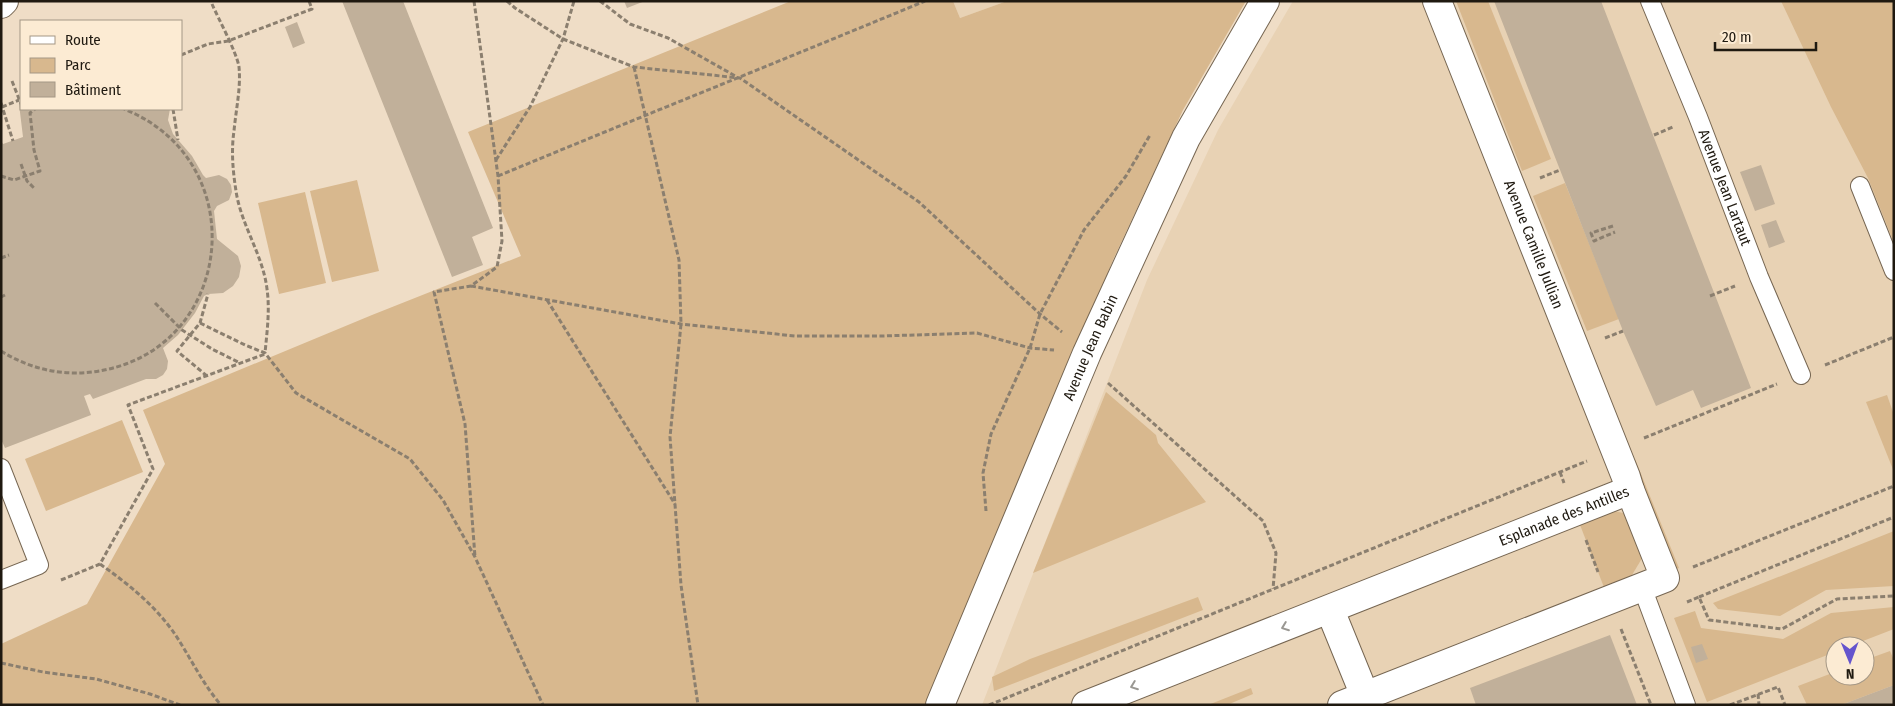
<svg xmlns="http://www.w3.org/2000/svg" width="1895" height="706" font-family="'Fira Sans Condensed',sans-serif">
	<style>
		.built { fill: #e8d2b4; fill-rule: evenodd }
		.green { fill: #d8b88e }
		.building { fill: #c1b09a }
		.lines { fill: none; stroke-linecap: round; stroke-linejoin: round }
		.lane-casing { stroke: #766652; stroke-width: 20 }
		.street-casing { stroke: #766652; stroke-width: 30 }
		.secondary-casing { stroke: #766652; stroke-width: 30 }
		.path { stroke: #8b7f6f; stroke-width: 3; stroke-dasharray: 5 2.5; stroke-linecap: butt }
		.lane { stroke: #fff; stroke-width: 18 }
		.street { stroke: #fff; stroke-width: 28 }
		.secondary { stroke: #fff; stroke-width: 28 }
		.oneway { stroke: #9a9893 }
		.labels { text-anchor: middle; stroke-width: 4; stroke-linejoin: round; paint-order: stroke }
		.street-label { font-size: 15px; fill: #1f1910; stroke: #fcebd3 }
	</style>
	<rect width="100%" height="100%" fill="#efddc6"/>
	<!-- built -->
	<g class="built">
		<polygon points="953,1 1007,1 960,18"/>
		<path d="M1293,1H1894V705H982L1147,280L1218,130ZM1835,646H1865V676H1835Z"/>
	</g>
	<!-- green -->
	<g class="green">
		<polygon points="791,1 953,1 960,18 1007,1 1246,1 1183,110 1113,260 932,705 1,705 1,644 87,604 165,464 143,410 372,315 521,256 468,132"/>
		<polygon points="1456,1 1488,1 1551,159 1522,171"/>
		<polygon points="1781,1 1894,1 1894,243 1868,178 1831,107"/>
		<polygon points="357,180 379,271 332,282 310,191"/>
		<polygon points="1565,183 1619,319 1587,331 1533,196"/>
		<polygon points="305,192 326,283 279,294 258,203"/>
		<polygon points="1106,392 1156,435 1158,443 1206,502 1033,573"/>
		<polygon points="1887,395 1894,415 1894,472 1866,402"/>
		<polygon points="122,420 143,472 46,511 25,459"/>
		<polygon points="1635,459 1679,568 1669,572 1625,463"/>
		<polygon points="1602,508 1623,513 1641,534 1641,560 1629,580 1605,590 1577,517"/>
		<polygon points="1894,531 1894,586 1826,590 1780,616 1718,609 1713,603"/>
		<polygon points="1198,597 1203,610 994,691 992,677 1030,659"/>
		<polygon points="1894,607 1894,629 1850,646 1835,646 1835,652 1707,702 1674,618 1695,611 1701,628 1783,639 1831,613"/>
		<polygon points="1890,651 1894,660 1894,685 1841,705 1807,705 1798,686 1835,672 1835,676 1865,676 1865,660"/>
		<polygon points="1251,688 1253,694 1227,705 1208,705"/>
	</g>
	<!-- building -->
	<g class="building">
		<polygon points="342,1 403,1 493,228 472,237 483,265 452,277"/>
		<polygon points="624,1 645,1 627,8"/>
		<polygon points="1494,1 1601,1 1751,388 1701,408 1693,390 1656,406 1623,331"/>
		<polygon points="297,22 305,43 293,48 285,27"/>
		<polygon points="21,103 21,109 170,109 168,120 173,134 192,156 203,175 206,178 219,175 227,179 231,185 232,192 229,200 217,206 214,211 217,239 238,256 241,266 239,277 233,286 223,293 208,294 204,296 195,313 178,335 163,348 168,361 167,369 163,375 156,379 146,379 93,399 90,394 84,396 91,415 5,448 1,439 1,141 3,144 23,137 19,104"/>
		<polygon points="1761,165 1775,204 1755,211 1740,172"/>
		<polygon points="1776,220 1785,242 1769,248 1761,225"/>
		<polygon points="1610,635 1637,705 1476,705 1470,688"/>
		<polygon points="1702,644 1708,659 1696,663 1691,647"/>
		<polygon points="1894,685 1894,705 1841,705"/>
	</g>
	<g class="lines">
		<defs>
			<g id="lane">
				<path id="s1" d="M1650,1L1698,117L1759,277L1801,375"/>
				<polyline points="1860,186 1894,271"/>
				<polyline points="1,468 39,565 1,580"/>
				<polyline points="1642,587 1686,705"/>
			</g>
			<g id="street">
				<path id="s2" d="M1437,1L1626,477L1630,490"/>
				<polyline points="1330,610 1365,696"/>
				<path id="s3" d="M1086,705L1630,490L1665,578L1342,705"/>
			</g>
			<g id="secondary">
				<polyline points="1,4 4,1"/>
				<path id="s4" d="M940,705L1087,353L1186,138L1265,1"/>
			</g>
		</defs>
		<!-- lane casing -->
		<use href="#lane" class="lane-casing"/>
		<!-- street casing -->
		<use href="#street" class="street-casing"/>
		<!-- secondary casing -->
		<use href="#secondary" class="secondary-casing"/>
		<!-- path -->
		<g class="path">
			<polyline points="474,1 498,176 502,241 497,267 471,286 434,292 465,424 475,557"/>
			<polyline points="507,1 515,8 563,39 634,67 740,78 919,202 1040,314 1062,332"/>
			<polyline points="600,1 630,24 668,38 737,77"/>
			<path d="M212,4C218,18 237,53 239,67C241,88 236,109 234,131C231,151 233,172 236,191C241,225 263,255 267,289C270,310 267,332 265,353"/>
			<polyline points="181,55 208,44 228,41 312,9 309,1"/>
			<polyline points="634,67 679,260 681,324 670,437 681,585 698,705"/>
			<polyline points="12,81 21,104"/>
			<polyline points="1,103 13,141"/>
			<polyline points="2,107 19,100"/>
			<polyline points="173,109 178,140"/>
			<polyline points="1654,135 1673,127"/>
			<polyline points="496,160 530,107 563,39 574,1"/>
			<polyline points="21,164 27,181 34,188"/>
			<polyline points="1,176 14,180 40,171 34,150 30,113 35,109"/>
			<path d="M498,176C640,117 783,60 925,1"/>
			<polyline points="1540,178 1560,170"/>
			<polyline points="1613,226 1591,233 1594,241 1615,232"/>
			<polyline points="1,258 9,255"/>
			<polyline points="471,286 681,324 795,336 882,336 977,333 1030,348 1054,350"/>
			<polyline points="1710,296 1735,286"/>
			<polyline points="1,297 5,295"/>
			<polyline points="547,300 675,504"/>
			<polyline points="155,303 182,330 212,349 240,363"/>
			<polyline points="200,323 245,345 265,353 296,393 410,459 443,500 475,557 543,705"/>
			<polyline points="1605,338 1623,331"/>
			<path d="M1,351C28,368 60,376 92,372C234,355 257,162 124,109"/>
			<polyline points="1825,365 1894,337"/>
			<polyline points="207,376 177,351 200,323 208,294"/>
			<polyline points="1108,383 1263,521 1276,553 1273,589"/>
			<polyline points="1644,438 1777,384"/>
			<polyline points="1560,472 1564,483"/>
			<polyline points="986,511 983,473 991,434 1030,348 1040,314 1084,230 1126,176 1150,135"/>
			<polyline points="1586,540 1598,572"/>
			<path d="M100,564C127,583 152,603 172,630C189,654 201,682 221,705"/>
			<polyline points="1693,567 1894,486"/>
			<polyline points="61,580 100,564 153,469 128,405 265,354"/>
			<polyline points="1699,597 1894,517"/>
			<polyline points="1687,602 1699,597 1709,620 1782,629 1837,599 1894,596"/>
			<polyline points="1621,629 1651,705"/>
			<polyline points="1,663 43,672 96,679 150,694 180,705"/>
			<polyline points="1758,694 1759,705"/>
			<polyline points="989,705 1587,461"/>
			<polyline points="1730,705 1778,687 1785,705"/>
		</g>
		<!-- lane -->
		<use href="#lane" class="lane"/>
		<!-- street -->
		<use href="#street" class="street"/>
		<!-- secondary -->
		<use href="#secondary" class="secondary"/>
	</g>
	<!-- one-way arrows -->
	<defs><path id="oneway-chevron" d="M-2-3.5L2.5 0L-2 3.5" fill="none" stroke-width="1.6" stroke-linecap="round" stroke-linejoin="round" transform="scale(1.25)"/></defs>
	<g class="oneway">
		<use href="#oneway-chevron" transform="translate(1285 627) rotate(159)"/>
		<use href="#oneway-chevron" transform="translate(1134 686) rotate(159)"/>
	</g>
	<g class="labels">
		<!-- street labels -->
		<g class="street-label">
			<text dy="5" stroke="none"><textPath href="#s1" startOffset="201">Avenue Jean Lartaut</textPath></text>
			<text dy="5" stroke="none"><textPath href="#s2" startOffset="262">Avenue Camille Jullian</textPath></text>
			<text dy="5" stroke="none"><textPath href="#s4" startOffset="388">Avenue Jean Babin</textPath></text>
			<text dy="5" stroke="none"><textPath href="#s3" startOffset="514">Esplanade des Antilles</textPath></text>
		</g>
	</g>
	<!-- border -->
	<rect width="1895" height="706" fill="none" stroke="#1f1910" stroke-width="5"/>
	<!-- legend -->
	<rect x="20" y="20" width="162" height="90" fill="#fcebd3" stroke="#a49785"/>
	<rect x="30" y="36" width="25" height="8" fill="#ffffff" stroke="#a49785"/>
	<text x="65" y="45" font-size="15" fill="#1f1910">Route</text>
	<rect x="30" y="58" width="25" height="15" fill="#d8b88e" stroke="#a49785"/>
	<text x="65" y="70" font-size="15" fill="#1f1910">Parc</text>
	<rect x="30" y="82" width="25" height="15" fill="#c1b09a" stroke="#a49785"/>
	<text x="65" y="95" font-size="15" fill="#1f1910">Bâtiment</text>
	<!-- north arrow -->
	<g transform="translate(1850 661) rotate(179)"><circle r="24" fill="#fcebd3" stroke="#a49785"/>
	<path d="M0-4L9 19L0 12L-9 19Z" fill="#6554cd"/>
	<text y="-8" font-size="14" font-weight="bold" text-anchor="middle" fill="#1f1910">N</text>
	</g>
	<!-- scale -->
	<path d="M1715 42v8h101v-8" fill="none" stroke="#1f1910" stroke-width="2.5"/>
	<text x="1722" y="42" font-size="15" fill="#1f1910" stroke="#fcebd3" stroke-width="4" paint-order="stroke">20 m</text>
</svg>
